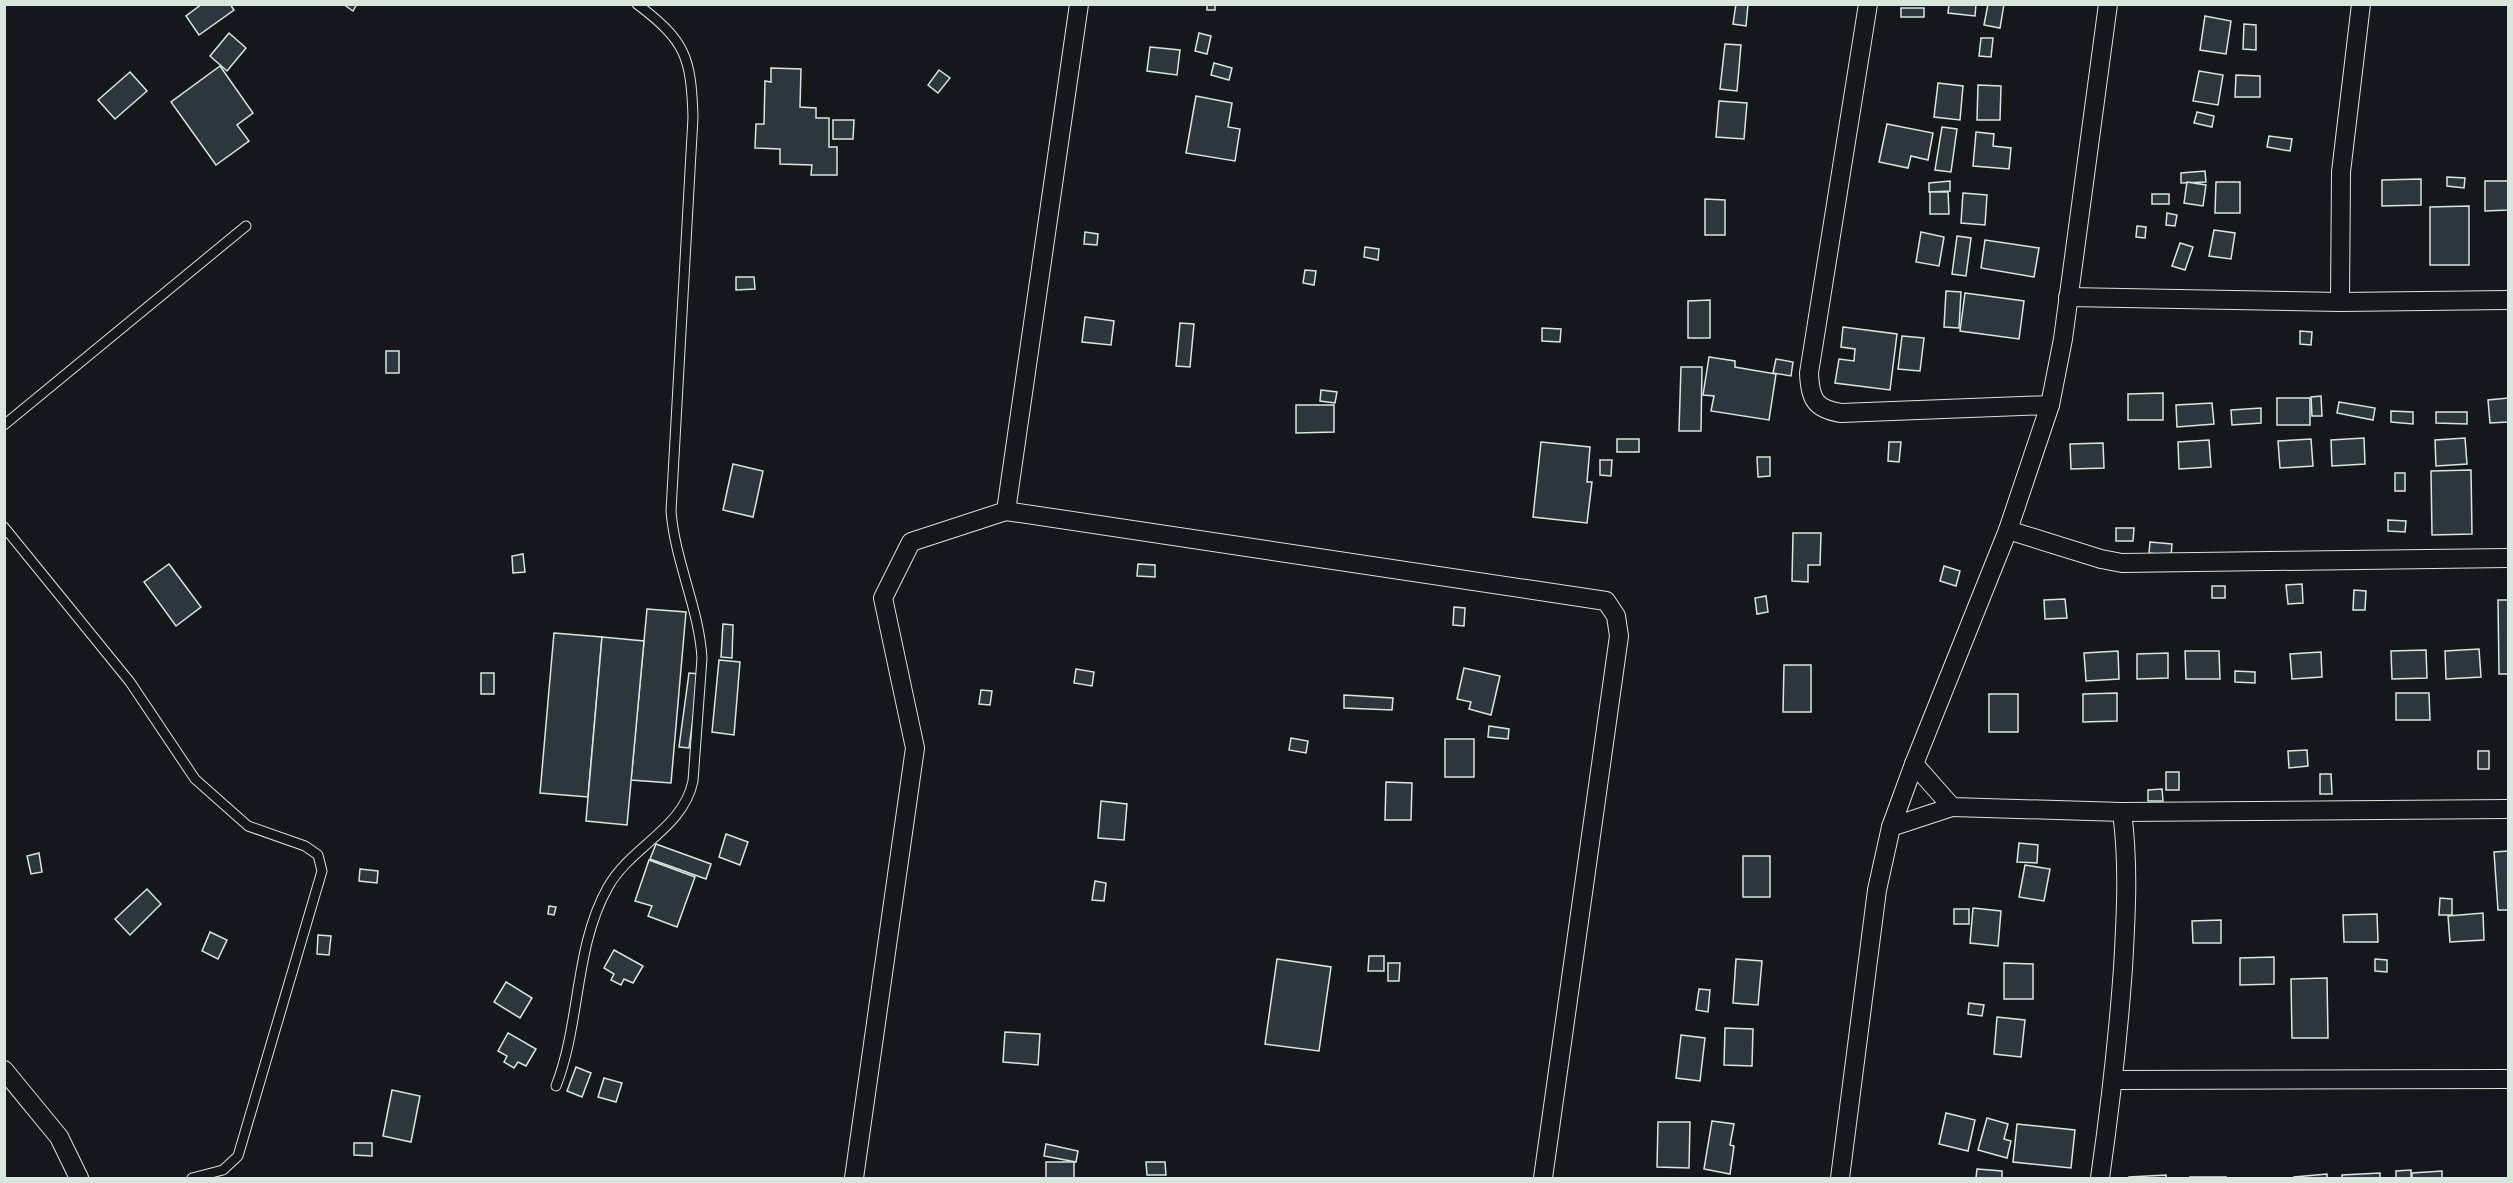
<svg xmlns="http://www.w3.org/2000/svg" width="2513" height="1183" font-family="Barlow,sans-serif">
	<style>
		.building { fill: #2c363c; stroke: #d8e6dc; stroke-width: 1.5 }
		.lines { fill: none; stroke-linecap: round; stroke-linejoin: round }
		.lane-casing { stroke: #d8e6dc; stroke-width: 11 }
		.street-casing { stroke: #d8e6dc; stroke-width: 20 }
		.lane { stroke: #14181c; stroke-width: 9 }
		.street { stroke: #14181c; stroke-width: 18 }
	</style>
	<rect width="100%" height="100%" fill="#14181c"/>
	<!-- building -->
	<g class="building">
		<polygon points="202,4 230,4 234,10 199,35 186,16"/>
		<polygon points="343,4 357,4 353,11"/>
		<rect x="1207" y="4" width="8" height="6"/>
		<polygon points="1736,4 1748,4 1746,26 1733,24"/>
		<polygon points="1949,4 1976,4 1975,16 1948,13"/>
		<polygon points="1988,4 2004,4 2000,28 1984,25"/>
		<rect x="1901" y="8" width="23" height="9"/>
		<polygon points="2205,16 2231,21 2226,54 2200,50"/>
		<polygon points="2244,24 2256,25 2256,50 2243,49"/>
		<polygon points="229,33 246,48 227,71 210,56"/>
		<polygon points="1199,33 1211,36 1207,54 1195,51"/>
		<polygon points="1981,38 1993,38 1991,57 1979,56"/>
		<polygon points="1725,44 1741,45 1737,91 1720,89"/>
		<polygon points="1150,47 1180,50 1177,75 1147,71"/>
		<polygon points="1214,63 1232,68 1229,80 1211,75"/>
		<polygon points="220,66 253,113 237,125 249,141 216,165 171,102"/>
		<polygon points="771,68 801,69 800,107 816,108 816,118 829,118 829,147 837,147 837,175 811,175 812,165 780,164 780,149 755,148 756,124 764,124 765,81 771,82"/>
		<polygon points="939,70 950,78 938,93 928,85"/>
		<polygon points="2199,71 2223,75 2218,105 2193,101"/>
		<polygon points="130,72 147,91 115,119 98,100"/>
		<polygon points="2236,75 2260,76 2260,97 2235,97"/>
		<polygon points="1938,83 1963,86 1960,120 1934,117"/>
		<polygon points="1978,85 2001,86 2000,120 1977,120"/>
		<polygon points="1196,96 1232,103 1228,127 1240,129 1235,161 1186,153"/>
		<polygon points="1719,101 1747,103 1744,139 1716,137"/>
		<polygon points="2197,112 2214,116 2212,127 2194,123"/>
		<polygon points="833,120 854,120 853,139 833,139"/>
		<polygon points="1887,124 1933,133 1928,160 1911,156 1908,168 1879,162"/>
		<polygon points="1942,127 1957,129 1951,172 1935,170"/>
		<polygon points="1976,132 1994,134 1993,146 2011,148 2009,169 1973,166"/>
		<polygon points="2269,136 2292,139 2290,151 2267,147"/>
		<polygon points="2205,171 2206,182 2181,183 2181,173"/>
		<polygon points="2447,177 2465,178 2464,188 2447,186"/>
		<polygon points="2421,179 2421,205 2382,206 2382,180"/>
		<polygon points="1950,181 1950,191 1929,192 1929,183"/>
		<polygon points="2485,181 2508,181 2508,210 2485,211"/>
		<polygon points="2187,182 2206,185 2203,206 2184,203"/>
		<polygon points="2216,182 2240,182 2240,213 2215,213"/>
		<polygon points="1930,192 1948,192 1949,214 1930,214"/>
		<polygon points="1963,193 1987,195 1985,225 1961,223"/>
		<rect x="2152" y="194" width="17" height="10"/>
		<polygon points="1705,199 1725,200 1725,235 1705,235"/>
		<polygon points="2469,206 2469,265 2430,265 2430,207"/>
		<polygon points="2167,213 2177,215 2175,226 2166,225"/>
		<polygon points="2137,226 2146,227 2145,238 2136,237"/>
		<polygon points="2214,230 2235,233 2231,259 2209,256"/>
		<polygon points="1085,232 1098,234 1097,245 1084,244"/>
		<polygon points="1921,232 1944,237 1939,266 1916,262"/>
		<polygon points="1957,236 1971,238 1966,276 1952,274"/>
		<polygon points="1985,240 2039,248 2034,277 1981,268"/>
		<polygon points="2180,243 2193,247 2185,270 2172,266"/>
		<polygon points="1365,247 1379,249 1378,260 1364,257"/>
		<polygon points="1305,270 1316,271 1314,285 1303,283"/>
		<polygon points="736,277 754,277 755,289 736,290"/>
		<polygon points="1946,291 1961,292 1959,328 1944,327"/>
		<polygon points="1965,293 2024,301 2019,339 1960,331"/>
		<polygon points="1710,300 1710,338 1688,338 1688,301"/>
		<polygon points="1085,317 1114,321 1111,345 1082,342"/>
		<polygon points="1180,323 1194,324 1190,367 1176,366"/>
		<polygon points="1843,327 1897,334 1890,390 1835,383 1839,359 1854,361 1855,349 1841,347"/>
		<polygon points="1542,328 1561,329 1560,342 1542,341"/>
		<polygon points="2300,331 2312,332 2311,345 2300,344"/>
		<polygon points="1902,336 1924,338 1920,371 1898,369"/>
		<rect x="386" y="351" width="13" height="22"/>
		<polygon points="1709,357 1735,361 1735,367 1776,374 1769,420 1711,411 1714,396 1703,395"/>
		<polygon points="1776,359 1793,362 1791,376 1773,373"/>
		<polygon points="1681,367 1702,367 1701,431 1679,431"/>
		<polygon points="1321,390 1337,392 1335,403 1320,401"/>
		<polygon points="2163,393 2163,420 2128,420 2128,394"/>
		<polygon points="2321,396 2322,416 2312,416 2311,397"/>
		<rect x="2277" y="398" width="33" height="27"/>
		<polygon points="2508,398 2508,422 2490,423 2488,400"/>
		<polygon points="2339,402 2375,408 2373,420 2337,413"/>
		<polygon points="2212,403 2214,424 2177,427 2176,405"/>
		<polygon points="1296,405 1334,405 1334,432 1296,433"/>
		<polygon points="2261,408 2261,423 2232,425 2231,410"/>
		<polygon points="2391,411 2413,412 2413,424 2391,422"/>
		<polygon points="2436,412 2467,412 2467,424 2436,423"/>
		<polygon points="2364,438 2365,464 2332,466 2331,440"/>
		<polygon points="2465,438 2467,464 2436,466 2435,440"/>
		<rect x="1617" y="439" width="22" height="13"/>
		<polygon points="2311,439 2313,466 2280,468 2278,441"/>
		<polygon points="2209,440 2211,467 2179,469 2178,442"/>
		<polygon points="1541,442 1590,447 1587,482 1592,482 1587,523 1533,517"/>
		<polygon points="1889,442 1901,442 1899,462 1888,461"/>
		<polygon points="2103,443 2104,468 2071,469 2070,444"/>
		<polygon points="1757,457 1770,457 1770,476 1758,477"/>
		<polygon points="1600,460 1612,460 1611,476 1600,475"/>
		<polygon points="733,464 763,471 753,517 723,510"/>
		<polygon points="2471,470 2472,534 2432,535 2431,471"/>
		<rect x="2395" y="473" width="10" height="18"/>
		<polygon points="2388,520 2406,521 2405,532 2388,531"/>
		<polygon points="2116,528 2134,528 2133,541 2116,541"/>
		<polygon points="1793,533 1821,533 1820,565 1808,565 1808,582 1792,581"/>
		<polygon points="2150,542 2172,544 2171,556 2149,553"/>
		<polygon points="523,554 525,572 513,573 512,556"/>
		<polygon points="169,564 201,607 176,626 144,582"/>
		<polygon points="1138,564 1155,565 1155,577 1137,576"/>
		<polygon points="1944,566 1960,571 1956,586 1940,581"/>
		<polygon points="2302,584 2303,603 2288,604 2286,585"/>
		<rect x="2212" y="586" width="13" height="12"/>
		<polygon points="2354,590 2366,591 2365,610 2353,610"/>
		<polygon points="1766,596 1768,612 1757,614 1755,598"/>
		<polygon points="2065,599 2067,618 2045,619 2044,600"/>
		<polygon points="2498,600 2508,600 2508,674 2499,674"/>
		<polygon points="1454,607 1465,608 1464,626 1453,625"/>
		<polygon points="647,609 686,612 671,783 631,780"/>
		<polygon points="723,624 733,625 732,658 721,657"/>
		<polygon points="554,633 602,637 588,797 540,793"/>
		<polygon points="602,637 644,641 627,825 586,821"/>
		<polygon points="2479,649 2481,677 2446,679 2445,651"/>
		<polygon points="2426,650 2427,678 2392,679 2391,651"/>
		<polygon points="2118,651 2119,679 2086,681 2084,653"/>
		<polygon points="2185,651 2219,651 2220,679 2186,679"/>
		<polygon points="2321,652 2322,677 2292,679 2290,654"/>
		<polygon points="2168,653 2168,678 2137,679 2137,654"/>
		<polygon points="719,660 740,662 734,735 712,732"/>
		<polygon points="1784,665 1811,665 1811,712 1783,712"/>
		<polygon points="1464,668 1500,676 1491,715 1469,709 1471,702 1457,699"/>
		<polygon points="1076,669 1094,672 1092,686 1074,683"/>
		<polygon points="2235,671 2255,672 2255,683 2235,682"/>
		<rect x="481" y="673" width="13" height="21"/>
		<polygon points="689,673 699,674 689,748 679,747"/>
		<polygon points="981,690 992,691 990,705 979,704"/>
		<polygon points="2117,693 2117,721 2083,722 2083,694"/>
		<polygon points="2396,693 2429,693 2430,720 2396,720"/>
		<rect x="1989" y="694" width="29" height="38"/>
		<polygon points="1344,695 1393,698 1392,710 1344,708"/>
		<polygon points="1489,726 1509,729 1508,739 1488,737"/>
		<polygon points="1291,738 1308,741 1306,753 1289,750"/>
		<rect x="1445" y="739" width="29" height="38"/>
		<polygon points="2307,750 2308,766 2289,768 2288,751"/>
		<rect x="2478" y="751" width="11" height="18"/>
		<rect x="2166" y="772" width="13" height="18"/>
		<polygon points="2320,774 2331,774 2332,794 2320,794"/>
		<polygon points="1386,782 1412,783 1411,820 1385,820"/>
		<polygon points="2162,789 2163,801 2148,801 2148,790"/>
		<polygon points="1101,801 1127,804 1124,840 1098,838"/>
		<polygon points="726,834 748,842 740,865 719,857"/>
		<polygon points="2019,843 2038,845 2037,863 2017,862"/>
		<polygon points="656,844 711,864 706,879 650,859"/>
		<polygon points="2508,851 2508,910 2498,910 2494,852"/>
		<polygon points="39,853 42,872 31,874 27,856"/>
		<rect x="1743" y="856" width="27" height="41"/>
		<polygon points="649,860 695,877 677,927 648,916 652,906 635,901"/>
		<polygon points="2025,865 2050,869 2044,901 2019,897"/>
		<polygon points="360,869 378,871 377,883 359,881"/>
		<polygon points="1095,881 1106,883 1104,901 1092,900"/>
		<polygon points="147,889 161,904 130,935 115,919"/>
		<polygon points="2440,898 2452,899 2452,915 2439,915"/>
		<polygon points="549,906 556,907 554,915 548,914"/>
		<polygon points="1973,908 2001,911 1998,946 1970,943"/>
		<rect x="1954" y="909" width="15" height="15"/>
		<polygon points="2483,913 2484,940 2450,942 2448,916"/>
		<polygon points="2377,914 2378,942 2344,942 2343,915"/>
		<polygon points="2221,920 2221,943 2193,943 2192,921"/>
		<polygon points="210,932 227,940 218,959 202,951"/>
		<polygon points="318,935 331,936 329,955 317,954"/>
		<polygon points="614,950 643,966 633,983 624,979 621,985 611,980 614,974 604,968"/>
		<polygon points="1369,956 1384,956 1384,971 1368,971"/>
		<polygon points="2274,957 2274,984 2240,985 2240,958"/>
		<polygon points="1277,959 1331,967 1319,1051 1265,1044"/>
		<polygon points="1736,959 1762,961 1758,1005 1733,1003"/>
		<polygon points="2375,959 2387,960 2387,972 2375,971"/>
		<polygon points="1388,963 1400,963 1399,981 1388,981"/>
		<polygon points="2004,963 2033,964 2033,999 2004,999"/>
		<polygon points="2327,978 2328,1038 2292,1038 2291,979"/>
		<polygon points="506,982 532,998 520,1018 494,1002"/>
		<polygon points="1699,989 1710,990 1708,1012 1696,1010"/>
		<polygon points="1969,1003 1984,1005 1982,1016 1968,1014"/>
		<polygon points="1997,1017 2025,1020 2021,1057 1994,1054"/>
		<polygon points="1725,1028 1753,1029 1752,1066 1724,1065"/>
		<polygon points="1005,1032 1040,1034 1038,1065 1003,1062"/>
		<polygon points="508,1033 536,1049 526,1066 518,1062 514,1068 504,1062 507,1056 498,1051"/>
		<polygon points="1681,1035 1705,1038 1700,1081 1676,1078"/>
		<polygon points="576,1067 591,1073 582,1097 567,1091"/>
		<polygon points="604,1078 622,1083 616,1102 598,1097"/>
		<polygon points="392,1090 420,1096 411,1142 383,1136"/>
		<polygon points="1946,1113 1975,1120 1968,1151 1939,1144"/>
		<polygon points="1987,1118 2008,1124 2004,1139 2011,1141 2007,1158 1978,1150"/>
		<polygon points="1712,1121 1734,1124 1730,1145 1734,1146 1730,1174 1704,1169"/>
		<polygon points="1658,1122 1690,1122 1689,1168 1657,1167"/>
		<polygon points="2017,1124 2075,1130 2071,1168 2013,1162"/>
		<polygon points="354,1143 372,1143 372,1156 354,1155"/>
		<polygon points="1046,1144 1078,1151 1076,1162 1044,1156"/>
		<rect x="1046" y="1162" width="28" height="16"/>
		<polygon points="1146,1162 1165,1162 1166,1175 1147,1175"/>
		<polygon points="1977,1169 2002,1171 2002,1178 1976,1178"/>
		<polygon points="2411,1170 2411,1178 2396,1178 2396,1171"/>
		<polygon points="2442,1171 2442,1178 2412,1178 2412,1173"/>
		<polygon points="2380,1173 2380,1178 2342,1178 2342,1175"/>
		<polygon points="2327,1174 2327,1178 2294,1178 2294,1177"/>
		<polygon points="2166,1175 2166,1178 2129,1178 2129,1177"/>
		<rect x="2190" y="1177" width="36" height="1"/>
	</g>
	<g class="lines">
		<defs>
			<g id="lane">
				<polyline points="4,425 246,226"/>
				<polyline points="4,527 130,682 195,779 248,826 305,846 318,855 322,871 238,1156 223,1170 192,1178"/>
				<path d="M556,1086C581,1022 574,947 608,887C631,846 683,829 693,781L702,658C699,608 675,562 671,511L693,117C691,57 686,41 637,4"/>
			</g>
			<g id="street">
				<path d="M1868,4L1809,373C1810,399 1815,409 1841,413L2050,405"/>
				<polyline points="2068,297 2340,302 2508,300"/>
				<polyline points="2340,302 2341,172 2361,4"/>
				<polyline points="1006,511 1606,601 1616,616 1619,636 1543,1178"/>
				<polyline points="2008,530 2101,559 2122,563 2508,558"/>
				<polyline points="1914,764 1952,807 2122,812 2508,809"/>
				<polyline points="1891,827 1952,807"/>
				<polyline points="4,1070 59,1137 79,1178"/>
				<polyline points="2115,1080 2508,1079"/>
				<polyline points="854,1178 915,748 883,598 911,542 1006,511 1079,4"/>
				<polyline points="1840,1178 1877,890 1891,827 1914,764 2008,530 2050,405 2063,339 2108,4"/>
				<path d="M2100,1178C2110,1108 2118,1039 2123,968C2126,915 2129,865 2122,812"/>
			</g>
		</defs>
		<!-- lane casing -->
		<use href="#lane" class="lane-casing"/>
		<!-- street casing -->
		<use href="#street" class="street-casing"/>
		<!-- lane -->
		<use href="#lane" class="lane"/>
		<!-- street -->
		<use href="#street" class="street"/>
	</g>
	<!-- border -->
	<rect width="2513" height="1183" fill="none" stroke="#d8e6dc" stroke-width="12"/>
</svg>
